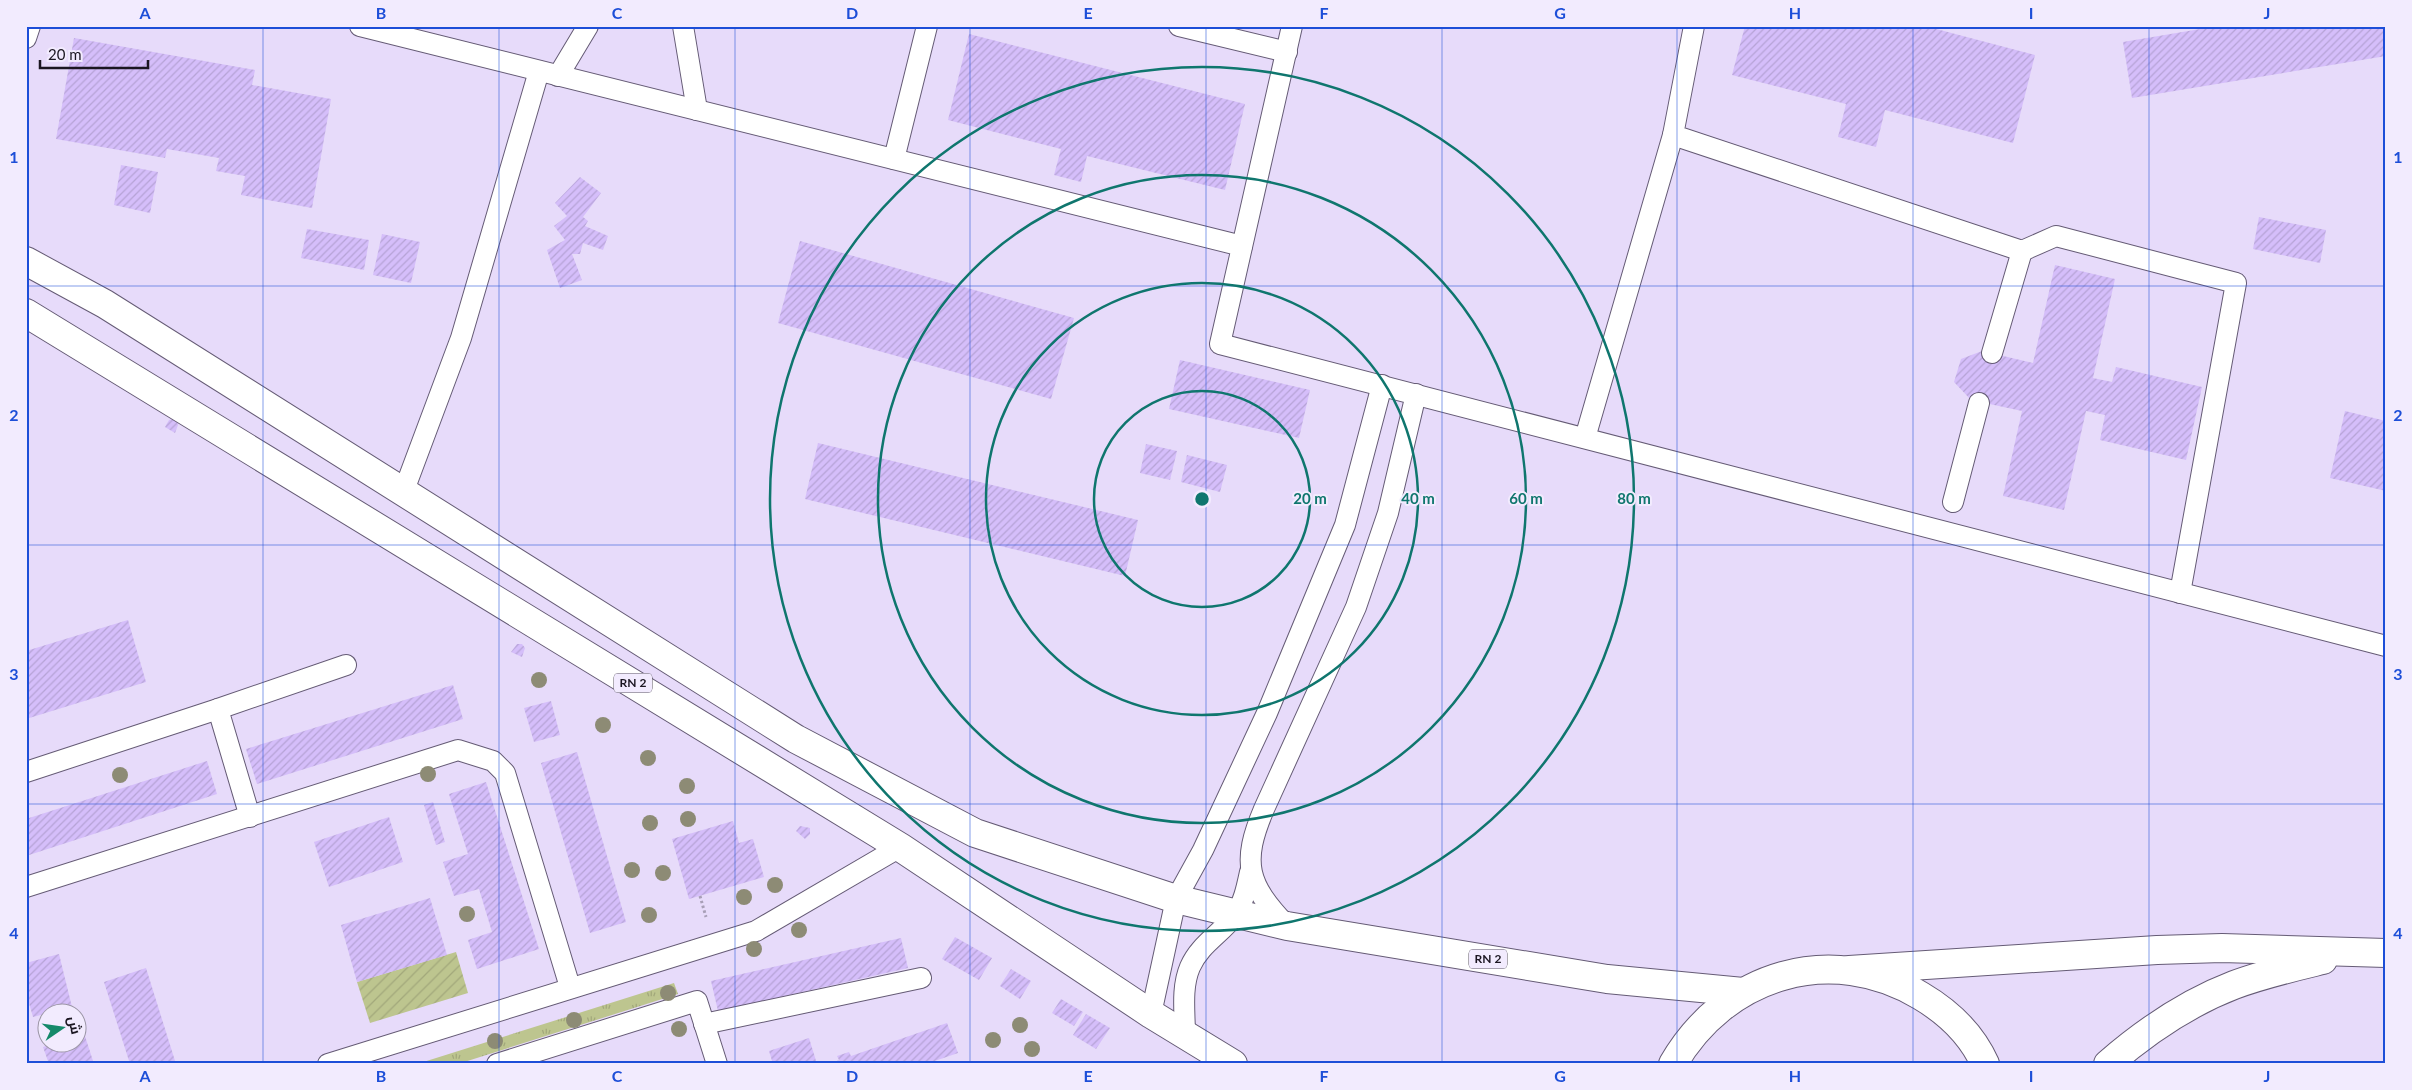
<svg xmlns="http://www.w3.org/2000/svg" width="2412" height="1090" font-family="Lato,Cairo,sans-serif">
	<style>
		.grass { fill: url(#grass-tufts) }
		.garden { fill: url(#garden-furrows) }
		.building { fill: url(#building-hatch) }
		.lines { fill: none; stroke-linecap: round; stroke-linejoin: round }
		.lane-casing { stroke: #655b75; stroke-width: 22 }
		.primary-casing { stroke: #655b75; stroke-width: 30 }
		.path { stroke: #a89fb7; stroke-width: 3; stroke-dasharray: 2.5 2.5; stroke-linecap: butt }
		.lane { stroke: #fff; stroke-width: 20 }
		.primary { stroke: #fff; stroke-width: 28 }
		.tree { fill: #8d8b75 }
		.grid { fill: none; stroke: #1d4ed8; stroke-width: 1; stroke-opacity: 0.55 }
		.ring { fill: none; stroke: #0f766e; stroke-width: 2.5 }
		.labels { text-anchor: middle; stroke-width: 4; stroke-linejoin: round; paint-order: stroke }
		.shield { fill: #f2ebfe; stroke: #5c5663; stroke-width: 1 }
		.shield-label { font-size: 12px; font-weight: bold; fill: #1b1621 }
		.centre { fill: #0f766e; stroke: #f2ebfe; stroke-width: 2.5 }
		.ring-label { font-size: 15px; text-anchor: middle; font-weight: bold; fill: #0f766e; stroke: #f2ebfe; stroke-width: 4; stroke-linejoin: round; paint-order: stroke }
		.neatline { fill: none; stroke: #1d4ed8; stroke-width: 2 }
		.grid-label { font-size: 16px; text-anchor: middle; font-weight: bold; fill: #1d4ed8 }
	</style>
	<defs>
		<pattern id="grass-tufts" width="24" height="20" patternUnits="userSpaceOnUse" patternTransform="scale(1.25)"><rect width="24" height="20" fill="#bdc58f"/><path d="M3 7l-1-3M5 7V3M7 7l1-3M15 17l-1-3M17 17v-4M19 17l1-3" fill="none" stroke="#a2a87b"/></pattern>
		<pattern id="garden-furrows" width="10" height="10" patternUnits="userSpaceOnUse" patternTransform="scale(1.25)"><rect width="10" height="10" fill="#bdc58f"/><path d="M-1 1l2-2M0 10L10 0M9 11l2-2" fill="none" stroke="#a2a87b"/></pattern>
		<pattern id="building-hatch" width="6" height="6" patternUnits="userSpaceOnUse" patternTransform="scale(1.25)"><rect width="6" height="6" fill="#d5befa"/><path d="M-1 1l2-2M0 6l6-6M5 7l2-2" fill="none" stroke="#b6a3d6"/></pattern>
	</defs>
	<rect width="100%" height="100%" fill="#e7dbfa"/>
	<!-- grass -->
	<polygon class="grass" points="674,983 678,994 458,1064 417,1064"/>
	<!-- garden -->
	<polygon class="garden" points="456,952 468,993 370,1023 357,982"/>
	<!-- building -->
	<g class="building">
		<polygon points="1745,26 1925,26 2035,55 2013,143 1885,110 1876,147 1838,137 1846,104 1732,75"/>
		<polygon points="2218,26 2386,26 2386,56 2132,98 2123,42"/>
		<polygon points="969,34 1245,104 1225,190 1087,156 1081,182 1054,175 1061,149 948,120"/>
		<polygon points="74,38 255,70 252,85 331,99 312,208 241,195 245,176 216,171 219,158 167,149 165,158 56,139"/>
		<polygon points="121,165 158,172 150,213 114,205"/>
		<polygon points="580,177 601,193 583,217 588,221 585,226 608,236 603,250 583,243 580,254 572,254 582,280 560,288 547,250 565,240 554,226 567,216 555,203"/>
		<polygon points="2259,217 2326,230 2320,263 2253,249"/>
		<polygon points="307,229 369,240 364,270 301,258"/>
		<polygon points="382,234 420,242 411,283 373,275"/>
		<polygon points="800,241 1074,318 1051,399 778,323"/>
		<polygon points="2055,265 2115,279 2093,378 2112,382 2116,367 2202,387 2186,460 2100,440 2105,415 2086,411 2064,510 2003,496 2022,411 1971,400 1954,382 1961,359 1982,351 2033,363"/>
		<polygon points="1180,360 1310,390 1299,438 1169,409"/>
		<polygon points="2345,411 2386,421 2386,491 2330,478"/>
		<polygon points="173,419 177,421 178,425 175,433 165,427 169,420"/>
		<polygon points="818,443 1138,520 1125,576 805,499"/>
		<polygon points="1146,444 1177,451 1170,480 1140,473"/>
		<polygon points="1187,455 1227,465 1220,492 1181,482"/>
		<polygon points="128,620 146,682 26,719 26,651"/>
		<polygon points="517,644 522,644 525,648 522,657 511,652"/>
		<polygon points="453,685 463,719 257,784 246,749"/>
		<polygon points="551,701 560,735 534,742 524,708"/>
		<polygon points="577,752 626,922 590,933 541,763"/>
		<polygon points="207,761 217,794 26,856 26,819"/>
		<polygon points="486,782 539,949 477,969 468,940 492,932 479,889 454,896 443,862 468,854 449,794"/>
		<polygon points="433,802 445,842 436,845 424,805"/>
		<polygon points="389,817 403,862 329,887 314,842"/>
		<polygon points="733,821 739,843 753,839 764,877 689,899 672,839"/>
		<polygon points="800,826 810,828 810,834 805,839 796,831"/>
		<polygon points="430,898 447,955 357,982 341,925"/>
		<polygon points="955,937 992,958 979,980 942,959"/>
		<polygon points="901,938 908,968 718,1011 711,981"/>
		<polygon points="59,954 72,1007 33,1017 26,993 26,963"/>
		<polygon points="146,968 176,1064 130,1064 104,982"/>
		<polygon points="1011,969 1031,981 1020,999 1000,986"/>
		<polygon points="1061,999 1083,1012 1074,1026 1052,1013"/>
		<polygon points="1086,1014 1110,1028 1096,1049 1073,1035"/>
		<polygon points="947,1023 958,1053 926,1064 830,1064 839,1060 837,1056 849,1052 851,1056"/>
		<polygon points="84,1033 94,1064 49,1064 43,1047 57,1042 78,1042 78,1036"/>
		<polygon points="809,1038 817,1064 773,1064 769,1051"/>
	</g>
	<g class="lines">
		<defs>
			<g id="lane">
				<polyline points="360,26 1242,246"/>
				<polyline points="683,26 697,110"/>
				<polyline points="1179,26 1287,52"/>
				<polyline points="1292,26 1220,344 2386,646"/>
				<polyline points="1694,26 1673,135 2022,251 2056,236 2236,283 2180,593"/>
				<polyline points="26,38 30,26"/>
				<polyline points="558,76 588,26"/>
				<polyline points="894,159 927,26"/>
				<polyline points="1992,353 2022,251"/>
				<polyline points="1585,438 1673,135"/>
				<polyline points="403,493 461,338 539,71"/>
				<polyline points="1953,502 1979,403"/>
				<polyline points="26,772 218,709"/>
				<polyline points="250,817 218,709 346,665"/>
				<polyline points="26,887 458,750 493,761 505,773 570,987"/>
				<path d="M1287,926C1247,884 1241,863 1264,809L1356,607L1388,513L1416,394"/>
				<polyline points="1151,1014 1176,899 1203,850 1267,713 1345,525 1382,385"/>
				<polyline points="704,1024 921,978"/>
				<path d="M1185,1036C1185,1013 1181,988 1190,967C1200,944 1221,934 1235,915C1244,902 1247,886 1250,872"/>
				<polyline points="328,1064 756,931 900,847"/>
				<polyline points="497,1064 697,1001 717,1064"/>
			</g>
			<g id="primary">
				<polyline points="26,261 105,304 796,739 975,833 1176,899 1287,926 1607,979 1743,992"/>
				<polyline points="26,313 900,847 1151,1014 1233,1064"/>
				<polyline points="1849,970 2157,950 2222,948 2386,953"/>
				<path d="M1673,1064C1725,974 1831,942 1921,996C1948,1012 1972,1035 1985,1064"/>
				<path d="M2108,1064C2146,1031 2187,1003 2234,985C2263,974 2294,967 2323,960"/>
			</g>
		</defs>
		<!-- lane casing -->
		<use href="#lane" class="lane-casing"/>
		<!-- primary casing -->
		<use href="#primary" class="primary-casing"/>
		<!-- path -->
		<polyline class="path" points="700,896 706,917"/>
		<!-- lane -->
		<use href="#lane" class="lane"/>
		<!-- primary -->
		<use href="#primary" class="primary"/>
	</g>
	<!-- trees -->
	<g class="tree">
		<circle cx="539" cy="680" r="8"/>
		<circle cx="603" cy="725" r="8"/>
		<circle cx="648" cy="758" r="8"/>
		<circle cx="428" cy="774" r="8"/>
		<circle cx="120" cy="775" r="8"/>
		<circle cx="687" cy="786" r="8"/>
		<circle cx="688" cy="819" r="8"/>
		<circle cx="650" cy="823" r="8"/>
		<circle cx="632" cy="870" r="8"/>
		<circle cx="663" cy="873" r="8"/>
		<circle cx="775" cy="885" r="8"/>
		<circle cx="744" cy="897" r="8"/>
		<circle cx="467" cy="914" r="8"/>
		<circle cx="649" cy="915" r="8"/>
		<circle cx="799" cy="930" r="8"/>
		<circle cx="754" cy="949" r="8"/>
		<circle cx="668" cy="993" r="8"/>
		<circle cx="574" cy="1020" r="8"/>
		<circle cx="1020" cy="1025" r="8"/>
		<circle cx="679" cy="1029" r="8"/>
		<circle cx="993" cy="1040" r="8"/>
		<circle cx="495" cy="1041" r="8"/>
		<circle cx="1032" cy="1049" r="8"/>
	</g>
	<!-- grid -->
	<path class="grid" d="M263,26V1064M499,26V1064M735,26V1064M970,26V1064M1206,26V1064M1442,26V1064M1677,26V1064M1913,26V1064M2149,26V1064M26,286H2386M26,545H2386M26,804H2386"/>
	<!-- distance rings -->
	<g class="ring">
		<circle cx="1202" cy="499" r="108"/>
		<circle cx="1202" cy="499" r="216"/>
		<circle cx="1202" cy="499" r="324"/>
		<circle cx="1202" cy="499" r="432"/>
	</g>
	<g class="labels">
		<!-- shield labels -->
		<g class="shield">
			<rect x="614" y="673.5" width="38" height="19" rx="4"/>
			<rect x="1469" y="949.5" width="38" height="19" rx="4"/>
		</g>
		<g class="shield-label">
			<text x="633" y="687">RN 2</text>
			<text x="1488" y="963">RN 2</text>
		</g>
	</g>
	<circle cx="1202" cy="499" r="8" class="centre"/>
	<g class="ring-label">
		<text x="1310" y="504">20 m</text>
		<text x="1418" y="504">40 m</text>
		<text x="1526" y="504">60 m</text>
		<text x="1634" y="504">80 m</text>
	</g>
	<!-- border -->
	<rect width="2412" height="1090" fill="none" stroke="#f2ebfe" stroke-width="55"/>
	<!-- north arrow -->
	<g transform="translate(62 1028) rotate(77)"><circle r="24" fill="#f2ebfe" stroke="#9c96a6"/>
	<path d="M0-4L9 19L0 12L-9 19Z" fill="#15896a"/>
	<text y="-8" font-size="14" font-weight="bold" text-anchor="middle" fill="#1b1621">ش</text>
	</g>
	<!-- scale -->
	<path d="M40 60v8h108v-8" fill="none" stroke="#1b1621" stroke-width="2.5"/>
	<text x="48" y="60" font-size="15" fill="#1b1621" stroke="#f2ebfe" stroke-width="4" paint-order="stroke">20 m</text>
	<rect x="28" y="28" width="2356" height="1034" class="neatline"/>
	<g class="grid-label">
		<text x="145" y="19">A</text>
		<text x="381" y="19">B</text>
		<text x="617" y="19">C</text>
		<text x="852" y="19">D</text>
		<text x="1088" y="19">E</text>
		<text x="1324" y="19">F</text>
		<text x="1560" y="19">G</text>
		<text x="1795" y="19">H</text>
		<text x="2031" y="19">I</text>
		<text x="2267" y="19">J</text>
		<text x="14" y="163">1</text>
		<text x="2398" y="163">1</text>
		<text x="14" y="421">2</text>
		<text x="2398" y="421">2</text>
		<text x="14" y="680">3</text>
		<text x="2398" y="680">3</text>
		<text x="14" y="939">4</text>
		<text x="2398" y="939">4</text>
		<text x="145" y="1082">A</text>
		<text x="381" y="1082">B</text>
		<text x="617" y="1082">C</text>
		<text x="852" y="1082">D</text>
		<text x="1088" y="1082">E</text>
		<text x="1324" y="1082">F</text>
		<text x="1560" y="1082">G</text>
		<text x="1795" y="1082">H</text>
		<text x="2031" y="1082">I</text>
		<text x="2267" y="1082">J</text>
	</g>
</svg>
